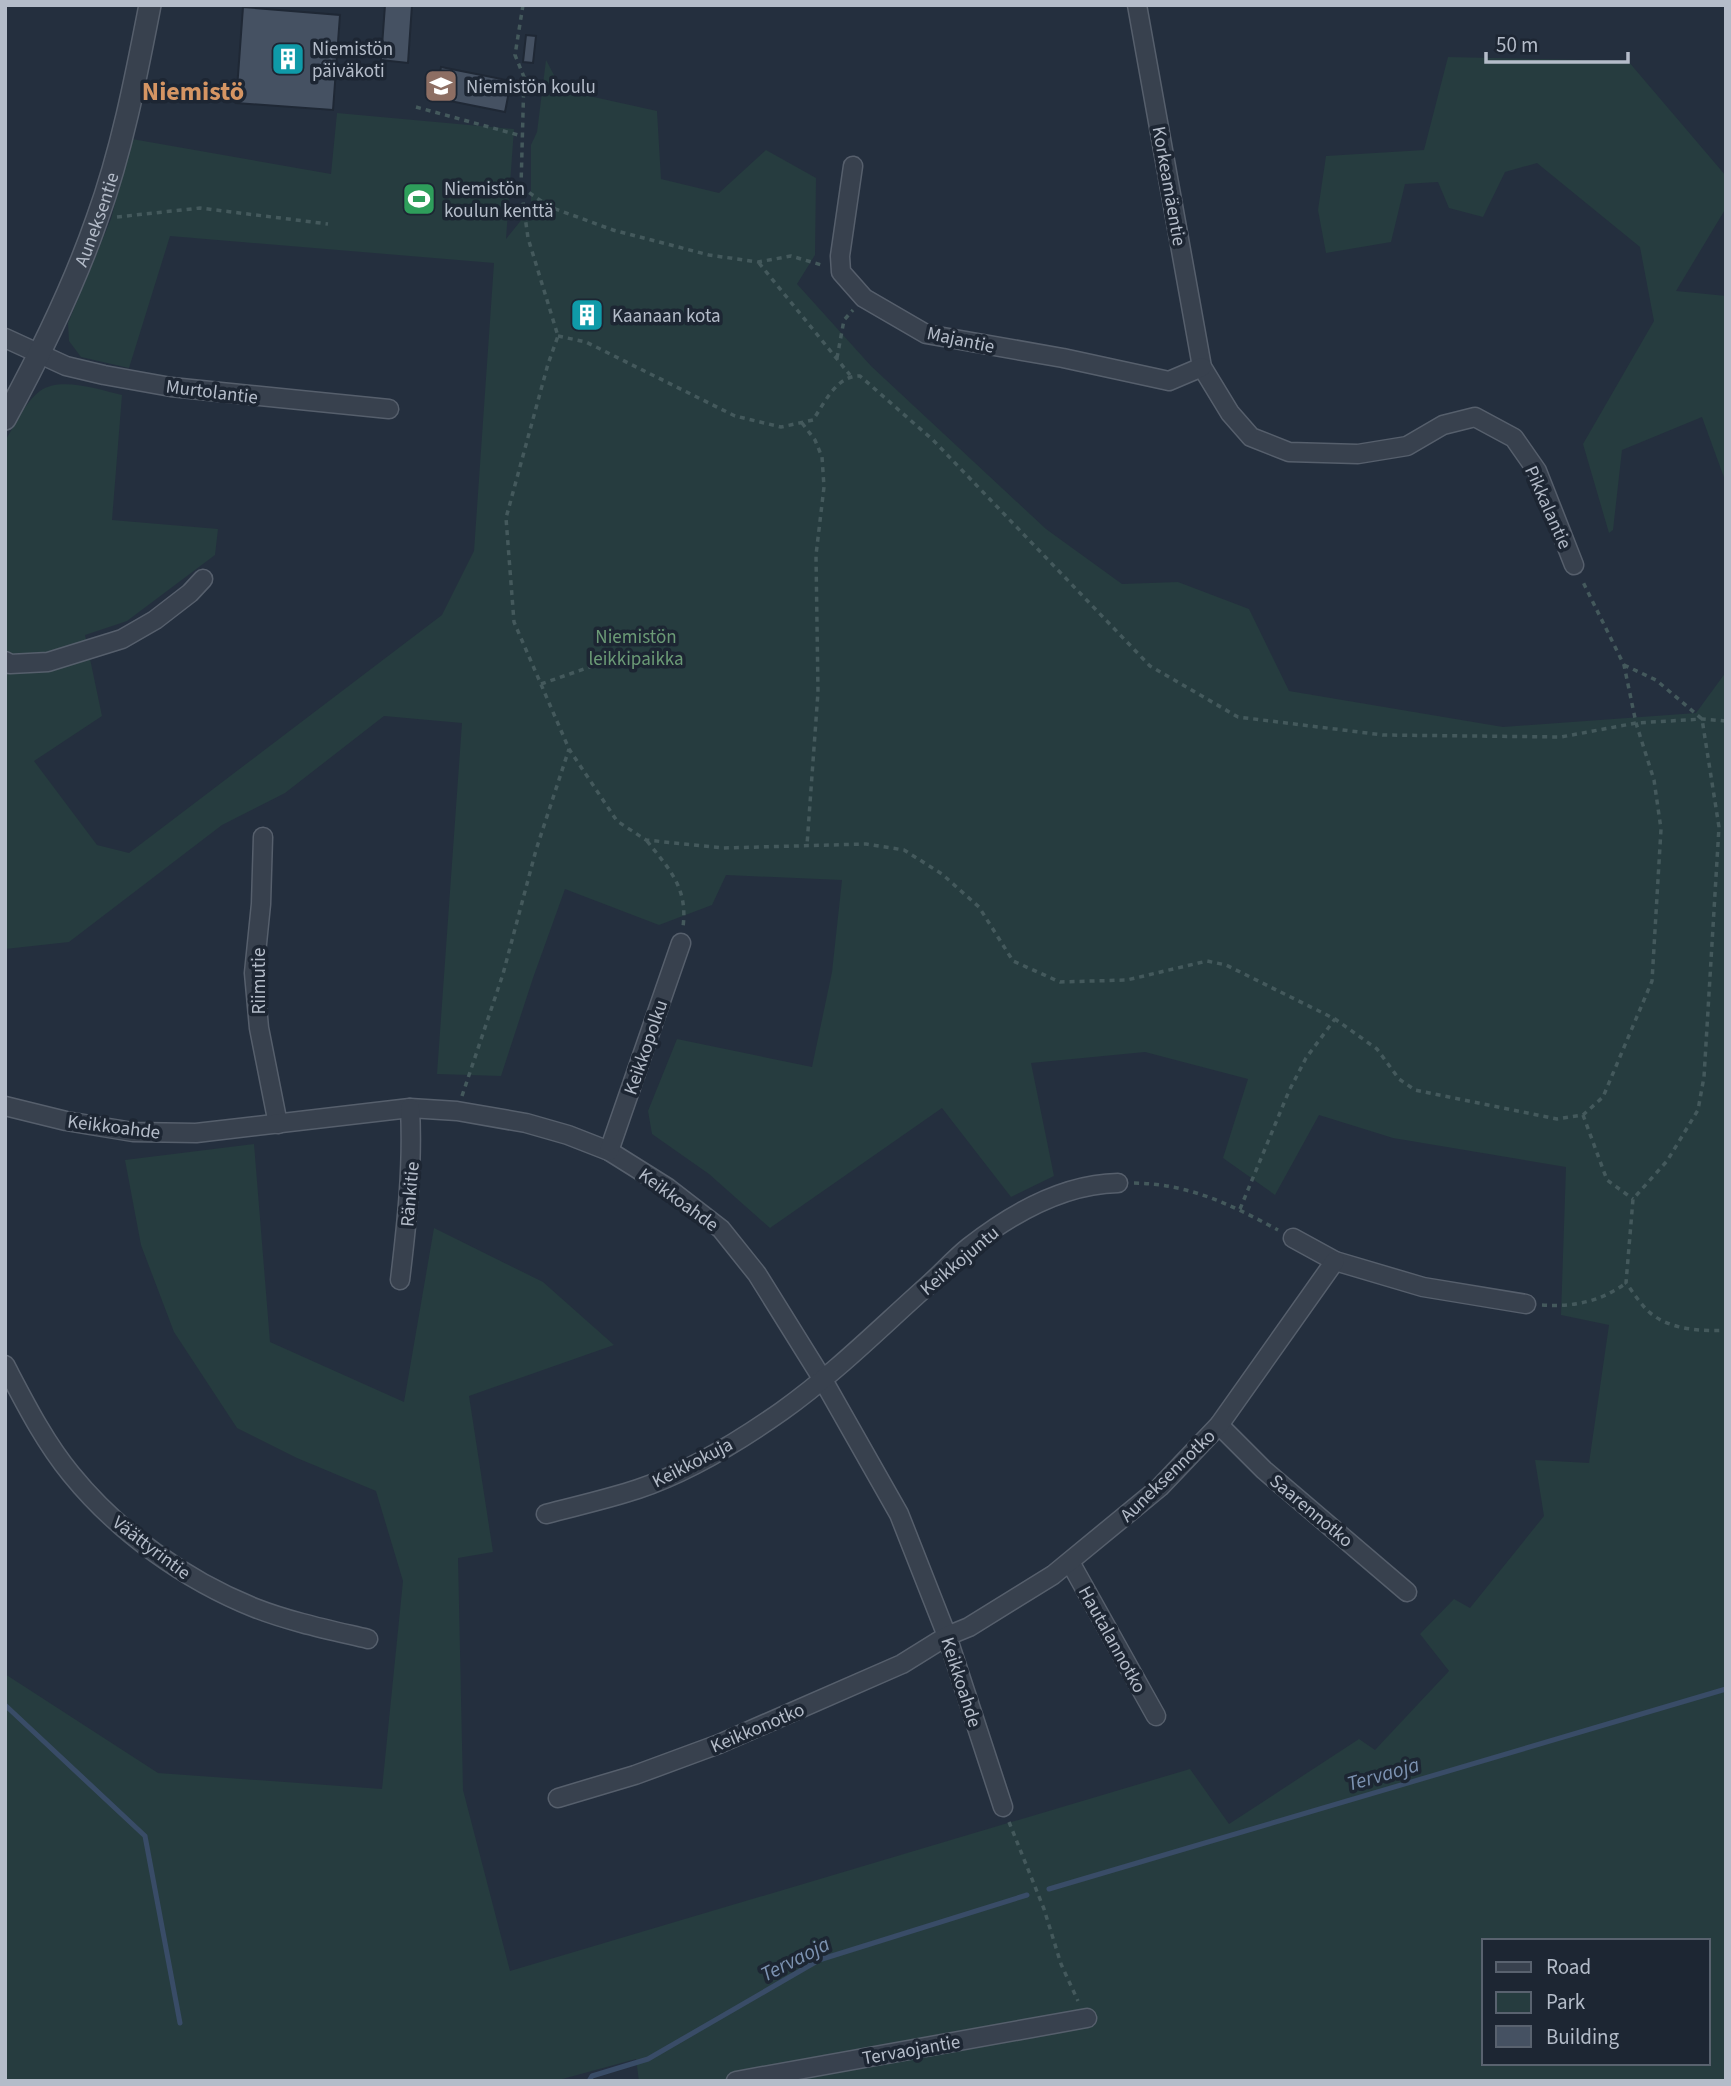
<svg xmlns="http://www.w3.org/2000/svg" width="1731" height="2086" font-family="'Source Sans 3',sans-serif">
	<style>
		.green { fill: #263c3f; fill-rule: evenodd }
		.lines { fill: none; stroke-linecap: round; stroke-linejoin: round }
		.stream { stroke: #394c67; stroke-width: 5 }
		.building { fill: #455162; stroke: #1f2835; stroke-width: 2 }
		.minor-casing { stroke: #565f6c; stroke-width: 21 }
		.tertiary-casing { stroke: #565f6c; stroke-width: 24 }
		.path { stroke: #44595c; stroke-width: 3.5; stroke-dasharray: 5 5; stroke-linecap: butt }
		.minor { stroke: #38414e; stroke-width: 18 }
		.tertiary { stroke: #38414e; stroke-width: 21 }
		.labels { text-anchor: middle; stroke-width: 7; stroke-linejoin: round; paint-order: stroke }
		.poi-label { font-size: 19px; fill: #b4bcc9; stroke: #1d2633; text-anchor: start }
		.street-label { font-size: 19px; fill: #b4bcc9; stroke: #1d2633 }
		.park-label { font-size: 19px; fill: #6b9a76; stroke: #1d2633 }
		.water-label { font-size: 21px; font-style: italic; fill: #7c92b1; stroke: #1d2633 }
		.district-label { font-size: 26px; font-weight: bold; fill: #d59563; stroke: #1d2633 }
	</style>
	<rect width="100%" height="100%" fill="#242f3e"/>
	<!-- green -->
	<g class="green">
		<polygon points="1448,57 1628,61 1726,176 1726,208 1676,291 1726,296 1726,483 1702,417 1622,450 1613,530 1609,533 1583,444 1654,321 1640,247 1537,163 1505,172 1483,217 1449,208 1438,182 1405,184 1391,242 1326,253 1318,210 1326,156 1424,150"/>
		<path d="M546,60L562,90L657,111L661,179L719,193L766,150L816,178L815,255L797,284L871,366L1046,529L1122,584L1178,582L1249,609L1289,691L1503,727L1696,713L1726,672V2081H639L636,2059L555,2081H5V1674L158,1773L382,1789L403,1581L376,1491L297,1458L237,1428L174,1332L141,1245L125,1160L254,1144L270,1342L404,1402L434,1228L543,1282L614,1345L469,1396L493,1552L458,1558L463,1790L510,1971L1190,1769L1229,1824L1359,1739L1375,1750L1449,1671L1420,1634L1454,1599L1470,1608L1544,1516L1535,1460L1589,1463L1609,1325L1561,1315L1566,1167L1393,1138L1319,1115L1275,1195L1223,1158L1248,1079L1145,1052L1031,1063L1054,1176L1011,1197L942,1108L770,1228L709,1174L652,1134L648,1111L677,1039L812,1067L832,972L842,880L726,875L712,905L659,925L565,889L533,978L501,1076L437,1074L462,723L384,716L285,793L222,825L69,942L5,949V441C15,425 25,402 40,391C60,376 100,390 122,395L112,520L218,529L215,555L127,621L85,635L102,716L34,761L97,845L129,853L442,615L474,551L494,263L170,236L129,368L81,357L69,341L68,323L111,219L132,139L331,174L337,113L514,129L506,239L531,208V145L537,132ZM1484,1941H1708V2063H1484Z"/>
	</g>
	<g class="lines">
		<!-- stream -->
		<g class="stream">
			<polyline points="5,1705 145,1836 180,2023"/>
			<polyline points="1049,1889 1726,1689"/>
			<polyline points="589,2081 592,2076 648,2059 819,1960 1027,1895"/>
		</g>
	</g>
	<!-- building -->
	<g class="building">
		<polygon points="385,5 412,5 408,63 381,60"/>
		<polygon points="243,7 340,15 333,110 236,103"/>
		<polygon points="526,35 536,36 533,63 523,62"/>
		<polygon points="441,67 511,81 505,112 435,98"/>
		<polygon points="583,312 590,312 594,319 591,325 584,324 580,319"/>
	</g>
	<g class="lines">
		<defs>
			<g id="minor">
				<polyline points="1137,5 1202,367 1230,413 1251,437 1289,452 1358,454 1407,446 1443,425 1475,417 1514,438 1537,471 1574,565"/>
				<polyline points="853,166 840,256 841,272 864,298 926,334 1063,358 1169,381 1202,367"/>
				<polyline points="5,338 66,366 104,375 171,387 389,409"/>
				<polyline points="5,661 10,664 48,662 122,639 155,620 190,593 203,579"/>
				<polyline points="263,837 261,904 254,973 259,1028 278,1124"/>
				<polyline points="5,1106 66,1121 133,1132 196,1133 410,1108 457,1111 526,1123 568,1135 609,1151 668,1188 721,1229 757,1274 823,1380 899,1514 947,1636 1003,1807"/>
				<polyline points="609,1151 681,943"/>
				<polyline points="1293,1238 1335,1261 1423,1287 1526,1304"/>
				<path d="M400,1280C407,1222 413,1166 410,1108"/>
				<path d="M5,1365C25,1403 44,1441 71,1474C118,1532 185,1580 255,1608C291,1622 330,1630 368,1639"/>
				<polyline points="1219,1425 1264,1470 1407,1592"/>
				<path d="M546,1514C576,1506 608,1499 638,1489C689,1472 738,1442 782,1411C834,1374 879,1329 926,1287C941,1274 954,1259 969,1247C1011,1214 1064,1184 1118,1183"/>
				<polyline points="1070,1562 1156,1716"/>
				<polyline points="558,1798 635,1775 719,1744 902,1664 947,1636 969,1627 1053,1575 1160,1487 1219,1425 1335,1261"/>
				<polyline points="736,2081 1087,2018"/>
			</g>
			<g id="tertiary">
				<path id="s1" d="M5,419C40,355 73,288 97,219C122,150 136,77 150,5"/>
			</g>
		</defs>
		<!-- minor casing -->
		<use href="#minor" class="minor-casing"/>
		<!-- tertiary casing -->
		<use href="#tertiary" class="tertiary-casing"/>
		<!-- path -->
		<g class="path">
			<polyline points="523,5 515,55 524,77 521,187 528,238 558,336 548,364 506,518 514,622 569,749 617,821 646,840 723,848 866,844 904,850 942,874 979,907 1013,961 1060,982 1127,980 1207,961 1226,965 1335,1019 1377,1049 1399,1079 1415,1090 1557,1119 1583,1115 1603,1097 1652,981 1661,829 1654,780 1636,723 1624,665 1582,580"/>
			<polyline points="416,107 522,136"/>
			<polyline points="521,187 550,207 613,230 709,255 758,262 791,256 825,266"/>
			<polyline points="117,217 200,208 328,224"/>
			<polyline points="759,263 850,375"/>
			<path d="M558,336L586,342L735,416L781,427L813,420C825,402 837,375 860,376L933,440L1150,666L1238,717L1383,735L1561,737L1636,723L1702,719L1726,721"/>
			<polyline points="837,358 844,320 853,310"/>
			<polyline points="802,423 815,440 822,457 824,487 816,555 818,692 807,845"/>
			<path d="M1624,665L1656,680L1702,719L1719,827L1704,1077L1698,1110L1667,1161L1633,1199L1626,1283C1633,1292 1639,1302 1647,1310C1666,1329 1700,1332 1726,1330"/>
			<polyline points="541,684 630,653"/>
			<path d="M647,841C670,870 688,888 683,927"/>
			<polyline points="462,1096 503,974 536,850 569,749"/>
			<polyline points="1583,1115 1607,1180 1633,1199"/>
			<path d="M1134,1183C1189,1184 1230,1204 1278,1230"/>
			<polyline points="1240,1209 1289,1091 1306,1058 1335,1019"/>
			<path d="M1542,1305C1573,1307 1600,1302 1626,1283"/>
			<polyline points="1009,1822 1044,1909 1061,1964 1078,2001"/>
		</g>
		<!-- minor -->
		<use href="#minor" class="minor"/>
		<!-- tertiary -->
		<use href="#tertiary" class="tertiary"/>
	</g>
	<!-- icons -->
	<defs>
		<symbol id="building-square" viewBox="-11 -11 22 22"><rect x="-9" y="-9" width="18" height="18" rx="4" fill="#0f9aa8" stroke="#1d2633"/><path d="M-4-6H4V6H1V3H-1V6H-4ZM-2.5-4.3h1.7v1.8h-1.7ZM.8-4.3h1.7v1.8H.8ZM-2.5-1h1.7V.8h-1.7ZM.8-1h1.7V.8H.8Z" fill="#fff"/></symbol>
		<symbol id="school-square" viewBox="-11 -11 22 22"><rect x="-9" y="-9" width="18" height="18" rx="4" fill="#8d6e63" stroke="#1d2633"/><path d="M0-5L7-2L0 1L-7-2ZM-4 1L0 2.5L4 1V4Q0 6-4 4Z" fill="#fff"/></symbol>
		<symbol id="stadium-square" viewBox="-11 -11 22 22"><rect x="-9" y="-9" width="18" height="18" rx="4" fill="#2e9e5b" stroke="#1d2633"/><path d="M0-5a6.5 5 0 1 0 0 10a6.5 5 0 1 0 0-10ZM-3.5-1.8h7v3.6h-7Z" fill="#fff"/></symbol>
	</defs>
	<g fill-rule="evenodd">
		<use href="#building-square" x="269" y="40" width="38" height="38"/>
		<use href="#school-square" x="422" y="67" width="38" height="38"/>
		<use href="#stadium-square" x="400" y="180" width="38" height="38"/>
		<use href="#building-square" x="568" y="296" width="38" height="38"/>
	</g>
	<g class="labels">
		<!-- poi labels -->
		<g class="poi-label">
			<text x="312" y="55">Niemistön<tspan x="312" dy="22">päiväkoti</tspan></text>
			<text x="466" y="93">Niemistön koulu</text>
			<text x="444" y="195">Niemistön<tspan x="444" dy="22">koulun kenttä</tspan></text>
			<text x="612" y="322">Kaanaan kota</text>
		</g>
		<!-- street labels -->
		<g class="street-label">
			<text transform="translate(1170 186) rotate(80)" y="7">Korkeamäentie</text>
			<text dy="7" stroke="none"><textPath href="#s1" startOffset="220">Auneksentie</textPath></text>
			<text transform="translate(961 339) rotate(12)" y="7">Majantie</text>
			<text transform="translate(212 391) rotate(7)" y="7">Murtolantie</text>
			<text transform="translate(1549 507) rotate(66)" y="7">Pikkalantie</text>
			<text transform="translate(258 981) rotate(-90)" y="7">Riimutie</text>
			<text transform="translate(645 1047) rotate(-71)" y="7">Keikkopolku</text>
			<text transform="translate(114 1126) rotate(7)" y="7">Keikkoahde</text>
			<text transform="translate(409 1194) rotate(-85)" y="7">Ränkitie</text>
			<text transform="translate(679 1199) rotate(36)" y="7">Keikkoahde</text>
			<text transform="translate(959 1260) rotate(-40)" y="7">Keikkojuntu</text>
			<text transform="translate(692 1462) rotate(-27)" y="7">Keikkokuja</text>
			<text transform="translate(1167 1475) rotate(-44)" y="7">Auneksennotko</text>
			<text transform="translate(1312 1510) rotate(40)" y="7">Saarennotko</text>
			<text transform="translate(152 1547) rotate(37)" y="7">Väättyrintie</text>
			<text transform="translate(1113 1639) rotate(61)" y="7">Hautalannotko</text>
			<text transform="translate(962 1682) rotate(72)" y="7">Keikkoahde</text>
			<text transform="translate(757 1727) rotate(-23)" y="7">Keikkonotko</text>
			<text transform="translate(911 2049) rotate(-10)" y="7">Tervaojantie</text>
		</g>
		<!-- park labels -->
		<g class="park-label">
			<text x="636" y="643">Niemistön<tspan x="636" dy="22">leikkipaikka</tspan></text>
		</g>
		<!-- water labels -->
		<g class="water-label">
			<text transform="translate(1383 1774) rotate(-16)" y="7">Tervaoja</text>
			<text transform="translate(795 1959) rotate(-27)" y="7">Tervaoja</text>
		</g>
		<!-- district labels -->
		<g class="district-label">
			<text x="193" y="100">Niemistö</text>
		</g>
	</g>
	<!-- border -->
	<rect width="1731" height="2086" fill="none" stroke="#b4bcc9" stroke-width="14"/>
	<!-- legend -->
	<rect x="1482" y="1939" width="228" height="126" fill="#1d2633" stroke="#59626f" stroke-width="2"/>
	<rect x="1496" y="1962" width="35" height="10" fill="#38414e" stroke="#59626f" stroke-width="2"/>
	<text x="1546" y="1974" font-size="21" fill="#b4bcc9">Road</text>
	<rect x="1496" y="1992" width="35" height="21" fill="#263c3f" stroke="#59626f" stroke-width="2"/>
	<text x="1546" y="2009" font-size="21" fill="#b4bcc9">Park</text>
	<rect x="1496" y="2026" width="35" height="21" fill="#455162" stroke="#59626f" stroke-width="2"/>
	<text x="1546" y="2044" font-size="21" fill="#b4bcc9">Building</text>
	<!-- scale -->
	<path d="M1486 52v10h142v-10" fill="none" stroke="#b4bcc9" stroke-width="3.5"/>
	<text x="1496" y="52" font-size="21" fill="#b4bcc9" stroke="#1d2633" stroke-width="5" paint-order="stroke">50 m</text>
</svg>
